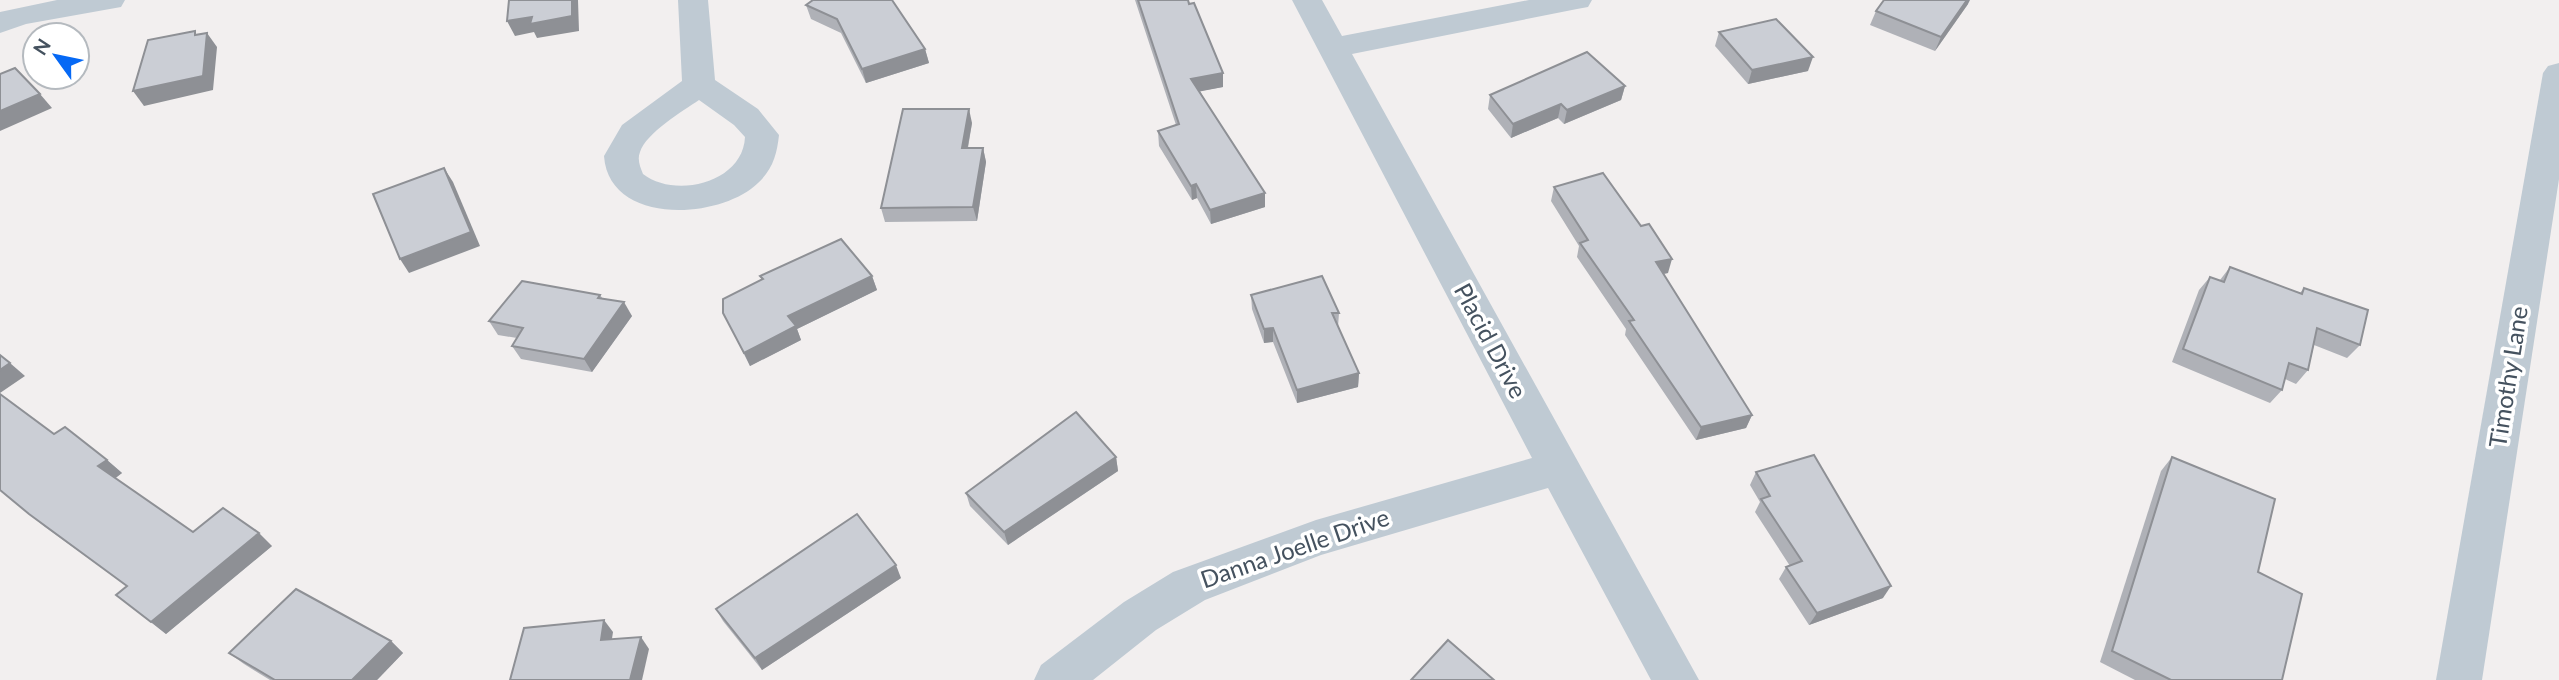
<svg xmlns="http://www.w3.org/2000/svg" width="2559" height="680" font-family="Lato,sans-serif">
	<style>
		.lines { fill: none; stroke-linecap: round; stroke-linejoin: round }
		.minor { fill: #bfcad3; fill-rule: evenodd }
		.wall { fill: #afb1b7 }
		.shaded-wall { fill: #8e9095 }
		.building { fill: #cbced5; stroke: #8e9095; stroke-width: 2 }
		.labels { text-anchor: middle; stroke-width: 7; stroke-linejoin: round; paint-order: stroke }
		.street-label { font-size: 24px; fill: #45525f; stroke: #fff }
	</style>
	<rect width="100%" height="100%" fill="#f2efef"/>
	<g class="lines">
		<!-- minor -->
		<g class="minor">
			<polygon points="57,0 125,0 121,7 26,24 0,33 0,12"/>
			<path d="M678,0H708L715,80L758,109L779,135C777,154 773,169 758,183C720,220 609,226 604,156L622,125L682,81ZM699,100L734,125L745,137C743,183 675,199 643,174C640,167 637,159 640,152C646,133 683,111 699,100Z"/>
			<polygon points="1292,0 1322,0 1342,36 1529,0 1592,0 1588,7 1577,9 1352,54 1699,680 1651,680 1548,488 1321,555 1205,600 1156,630 1093,680 1034,680 1041,665 1124,602 1173,572 1316,520 1532,458"/>
			<polygon points="2559,63 2559,179 2482,680 2436,680 2543,73 2548,66"/>
		</g>
	</g>
	<!-- wall -->
	<g class="wall">
		<polygon points="1135,0 1188,0 1223,73 1223,87 1200,91 1265,207 1211,224 1197,198 1192,200 1159,146 1158,131 1176,125"/>
		<polygon points="1968,4 1935,51 1870,25 1876,11"/>
		<polygon points="806,5 925,49 929,63 866,83 841,33 811,19"/>
		<polygon points="1719,32 1808,71 1748,84 1715,46"/>
		<polygon points="1625,86 1621,100 1564,124 1558,118 1511,138 1488,109 1490,95"/>
		<polygon points="972,123 968,148 983,148 986,162 977,221 885,222 881,208"/>
		<polygon points="1554,187 1668,273 1663,274 1752,415 1746,428 1696,440 1625,335 1626,329 1577,257 1579,246 1551,201"/>
		<polygon points="2230,267 2300,293 2304,288 2360,345 2347,358 2314,345 2308,370 2296,384 2285,379 2282,390 2270,403 2172,362 2199,290 2210,277 2220,280"/>
		<polygon points="760,276 872,276 877,290 797,329 801,340 750,366 723,313 762,280"/>
		<polygon points="600,295 603,299 632,316 592,372 521,359 512,346 517,338 498,335 489,321"/>
		<polygon points="1251,295 1339,313 1338,327 1359,373 1358,387 1297,403 1273,342 1264,343 1252,309"/>
		<polygon points="54,434 107,460 122,473 115,478 193,532 272,546 166,634 116,595 127,586 45,527 0,490"/>
		<polygon points="1116,457 1118,471 1008,545 970,506 966,493"/>
		<polygon points="2172,457 2258,572 2282,680 2135,680 2100,662 2161,471"/>
		<polygon points="1756,472 1883,598 1809,625 1779,579 1786,567 1790,566 1755,512 1760,502 1750,485"/>
		<polygon points="901,578 762,670 723,621 716,609"/>
		<polygon points="391,641 403,653 377,680 270,680 244,664 229,653"/>
	</g>
	<!-- shaded-wall -->
	<g class="shaded-wall">
		<polygon points="572,0 578,0 579,31 537,38 534,32 515,36 507,21"/>
		<polygon points="1967,0 1970,0 1968,4 1935,51 1941,37"/>
		<polygon points="207,33 217,47 213,90 144,106 133,91"/>
		<polygon points="925,49 929,63 866,83 862,69"/>
		<polygon points="1813,57 1808,71 1748,84 1752,70"/>
		<polygon points="1223,73 1223,87 1192,93 1191,79"/>
		<polygon points="1625,86 1621,100 1564,124 1567,110"/>
		<polygon points="40,94 52,108 0,131 0,111"/>
		<polygon points="1561,104 1558,118 1511,138 1513,124"/>
		<polygon points="969,109 972,123 965,162 962,148"/>
		<polygon points="983,148 986,162 977,221 973,207"/>
		<polygon points="444,168 453,182 480,246 409,273 400,259"/>
		<polygon points="1196,184 1197,198 1192,200 1191,186"/>
		<polygon points="1265,193 1265,207 1211,224 1210,210"/>
		<polygon points="1672,259 1668,273 1652,276 1656,262"/>
		<polygon points="872,276 877,290 797,329 801,340 750,366 744,353 788,316"/>
		<polygon points="624,302 632,316 592,372 584,359"/>
		<polygon points="1273,328 1273,342 1264,343 1264,329"/>
		<polygon points="10,363 25,376 0,393 0,370"/>
		<polygon points="1359,373 1358,387 1297,403 1297,390"/>
		<polygon points="1752,415 1746,428 1696,440 1701,427"/>
		<polygon points="1116,457 1118,471 1008,545 1004,532"/>
		<polygon points="107,460 122,473 113,480 98,466"/>
		<polygon points="259,533 272,546 166,634 151,622"/>
		<polygon points="896,565 901,578 762,670 755,658"/>
		<polygon points="1891,586 1883,598 1809,625 1817,613"/>
		<polygon points="604,620 613,632 610,652 601,640"/>
		<polygon points="641,637 649,649 642,680 630,680"/>
		<polygon points="391,641 403,653 377,680 352,680"/>
	</g>
	<!-- building -->
	<g class="building">
		<polygon points="509,0 572,0 572,16 530,24 532,17 507,21"/>
		<polygon points="813,0 892,0 925,49 862,69 837,19 806,5"/>
		<polygon points="1138,0 1188,0 1189,4 1194,3 1223,73 1191,79 1265,193 1210,210 1196,184 1191,186 1158,131 1179,124"/>
		<polygon points="1884,0 1967,0 1941,37 1876,11"/>
		<polygon points="1776,19 1813,57 1752,70 1719,32"/>
		<polygon points="195,31 195,35 207,33 203,76 133,91 148,40"/>
		<polygon points="1587,52 1625,86 1567,110 1561,104 1513,124 1490,95"/>
		<polygon points="15,68 40,94 0,111 0,74"/>
		<polygon points="903,109 969,109 962,148 983,148 973,207 881,208"/>
		<polygon points="444,168 471,232 400,259 373,194"/>
		<polygon points="1603,173 1641,226 1649,224 1672,259 1656,262 1752,415 1701,427 1629,321 1634,320 1580,243 1588,240 1554,187"/>
		<polygon points="841,239 872,276 788,316 796,326 744,353 723,313 723,299 763,279 760,276"/>
		<polygon points="2230,267 2302,294 2304,288 2368,310 2360,345 2317,328 2308,370 2289,363 2282,390 2183,349 2210,277 2224,282"/>
		<polygon points="1322,276 1339,313 1332,313 1359,373 1297,390 1273,328 1264,329 1251,295"/>
		<polygon points="522,281 600,295 598,298 624,302 584,359 512,346 523,328 489,321"/>
		<polygon points="0,355 10,363 0,370"/>
		<polygon points="0,394 54,434 65,427 107,460 98,466 193,532 223,508 259,533 151,622 116,595 127,586 29,514 0,490"/>
		<polygon points="1076,412 1116,457 1004,532 966,493"/>
		<polygon points="1814,455 1891,586 1817,613 1786,567 1802,561 1761,499 1770,496 1756,472"/>
		<polygon points="2172,457 2275,499 2258,572 2302,594 2282,680 2171,680 2112,651"/>
		<polygon points="857,514 896,565 755,658 716,609"/>
		<polygon points="296,589 391,641 352,680 275,680 229,653"/>
		<polygon points="604,620 601,640 641,637 630,680 510,680 524,628"/>
		<polygon points="1448,640 1494,680 1411,680"/>
	</g>
	<g class="labels">
		<!-- street labels -->
		<g class="street-label">
			<text transform="translate(1490 341) rotate(62)" y="8">Placid Drive</text>
			<text transform="translate(2509 377) rotate(-81)" y="8">Timothy Lane</text>
			<text transform="translate(1295 549) rotate(-19)" y="8">Danna Joelle Drive</text>
		</g>
	</g>
	<!-- north arrow -->
	<g transform="translate(56 56) rotate(303)"><circle r="33" fill="#ffffff" stroke="#b5babf" stroke-width="2"/>
	<path d="M0-5L12 26L0 18L-12 26Z" fill="#0669f5"/>
	<text y="-10" font-size="19" font-weight="bold" text-anchor="middle" fill="#45525f">N</text>
	</g>
</svg>
